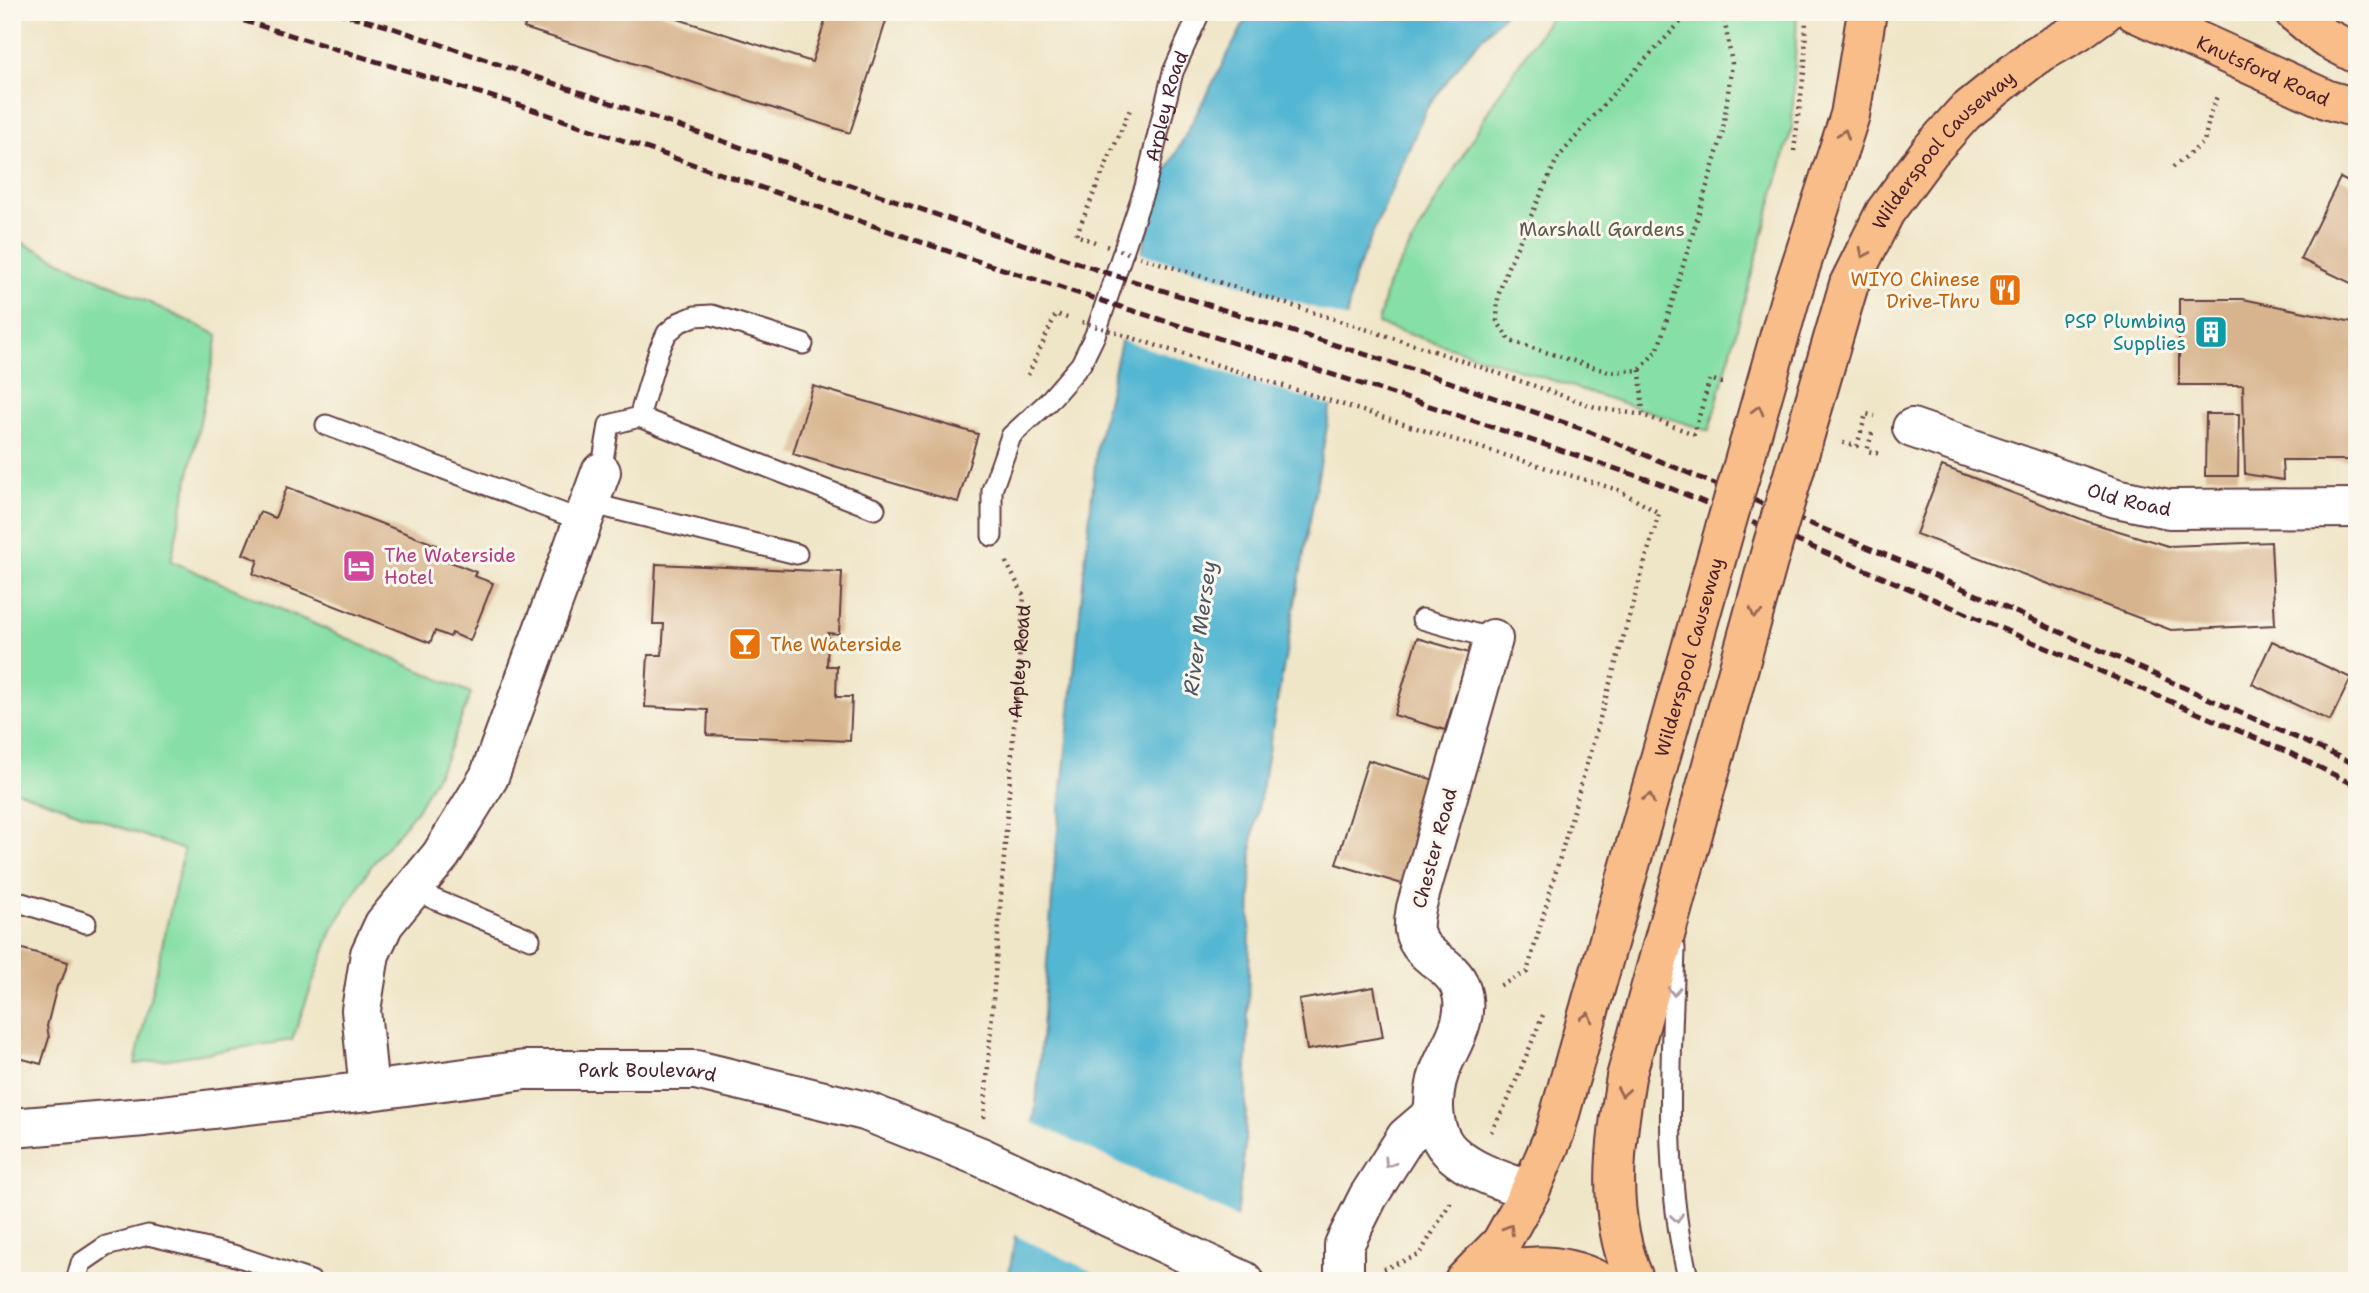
<svg xmlns="http://www.w3.org/2000/svg" width="2369" height="1293" font-family="'Shantell Sans',sans-serif">
	<style>
		.green { fill: #86dfa5; stroke: #687f68; stroke-width: 2 }
		.water { fill: #53b6d2; stroke: #4e6a7e; stroke-width: 2 }
		.pier { fill: #efe5c7 }
		.building { fill: #d7b48d }
		.lines { fill: none; stroke-linecap: round; stroke-linejoin: round }
		.lane-casing { stroke: #633d42; stroke-width: 23 }
		.street-casing { stroke: #633d42; stroke-width: 42 }
		.highway-casing { stroke: #633d42; stroke-width: 42 }
		.path { stroke: #633d42; stroke-width: 4.5; stroke-dasharray: 2 5; stroke-linecap: butt }
		.lane { stroke: #fff; stroke-width: 19 }
		.street { stroke: #fff; stroke-width: 38 }
		.highway { stroke: #f8bd89; stroke-width: 38 }
		.rail { stroke: #4a1f2b; stroke-width: 5; stroke-dasharray: 10 5; stroke-linecap: butt }
		.highway-bridge-casing { stroke: #633d42; stroke-width: 42; stroke-linecap: butt }
		.path-bridge { stroke: #633d42; stroke-width: 4.5; stroke-dasharray: 2 5; stroke-linecap: butt }
		.highway-bridge { stroke: #f8bd89; stroke-width: 38 }
		.oneway { stroke: #986655 }
		.oneway2 { stroke: #ae9aa0 }
		.labels { text-anchor: middle; stroke-width: 6; stroke-linejoin: round; paint-order: stroke }
		.street-label { font-size: 19px; fill: #4a1f2b; stroke: #fbf7ec }
		.park-label { font-size: 19px; fill: #5c5950; stroke: #fbf7ec }
		.food-label { font-size: 19px; fill: #c56008; stroke: #fbf7ec; text-anchor: end }
		.culture-label { font-size: 19px; fill: #0d838f; stroke: #fbf7ec; text-anchor: end }
		.hotel-label { font-size: 19px; fill: #b23c85; stroke: #fbf7ec; text-anchor: start }
		.water-label { font-size: 21px; font-style: italic; fill: #4d5465; stroke: #fbf7ec }
	</style>
	<rect width="100%" height="100%" fill="#fbf7ec"/>
	<filter id="ink" filterUnits="userSpaceOnUse"><feTurbulence type="fractalNoise" baseFrequency=".0143" numOctaves="2"/><feDisplacementMap in="SourceGraphic" scale="14" xChannelSelector="R" yChannelSelector="G"/><feConvolveMatrix kernelMatrix="1 2 1 2 8 2 1 2 1" color-interpolation-filters="sRGB"/></filter>
	<filter id="wash" filterUnits="userSpaceOnUse"><feTurbulence type="fractalNoise" baseFrequency=".00686" numOctaves="4" result="noise"/><feDisplacementMap in="SourceGraphic" scale="28" xChannelSelector="R" yChannelSelector="G"/><feGaussianBlur stdDeviation="1.57" result="paint"/><feColorMatrix in="noise" values="0 0 0 0 0 0 0 0 0 0 0 0 0 0 0 0 0 1.4 0 .05"/><feComposite in="paint" operator="in"/></filter>
	<g filter="url(#wash)">
		<rect width="100%" height="100%" fill="#efe5c7"/>
		<!-- green -->
		<g class="green">
			<polygon points="1554,12 1797,12 1792,127 1709,431 1378,324 1387,286 1493,103"/>
			<polygon points="12,238 218,335 171,561 471,693 445,760 417,810 371,866 332,930 292,1040 135,1064 184,850 12,789"/>
		</g>
		<!-- water -->
		<polygon class="water" points="1250,12 1506,12 1469,52 1426,109 1354,277 1252,841 1245,1147 1228,1281 1008,1281 1036,1106 1055,859 1097,445 1156,191"/>
		<!-- pier -->
		<g class="pier">
			<polygon points="1138,252 1350,319 1334,407 1118,339"/>
			<polygon points="1030,1121 1240,1219 1232,1281 1112,1281 1012,1234"/>
		</g>
		<g id="blocks">
			<!-- building -->
			<g class="building">
				<polygon points="529,12 656,12 812,62 828,12 889,12 850,133 524,28"/>
				<polygon points="2340,178 2357,186 2357,286 2300,259"/>
				<polygon points="2179,299 2243,299 2357,323 2357,460 2282,460 2283,480 2245,474 2243,385 2179,385"/>
				<polygon points="813,386 978,434 958,502 793,454"/>
				<polygon points="2206,414 2239,414 2238,476 2205,476"/>
				<polygon points="1942,466 2089,522 2168,546 2271,542 2275,625 2171,630 1916,534"/>
				<polygon points="287,487 439,546 435,556 476,572 474,576 493,583 470,641 452,633 450,637 435,631 430,643 253,574 258,560 243,554 260,512 275,518"/>
				<polygon points="656,564 842,572 839,634 828,633 827,666 837,666 836,697 852,697 850,741 707,735 708,710 645,707 648,655 662,655 664,624 653,624"/>
				<polygon points="1417,638 1469,653 1445,730 1394,715"/>
				<polygon points="2272,641 2351,678 2330,721 2252,684"/>
				<polygon points="1368,760 1444,783 1412,887 1336,864"/>
				<polygon points="12,946 68,962 62,980 57,986 47,1026 49,1038 41,1064 12,1056"/>
				<polygon points="1374,987 1383,1037 1307,1050 1299,1000"/>
			</g>
		</g>
	</g>
	<g filter="url(#ink)">
		<use href="#blocks" fill-opacity="0" stroke="#633d42" stroke-width="2"/>
		<g class="lines">
			<defs>
				<g id="lane">
					<polyline points="639,417 659,350 667,333 680,322 695,316 712,315 803,344"/>
					<polyline points="326,425 583,521"/>
					<polyline points="601,472 609,425 639,417 875,509"/>
					<polyline points="589,503 797,554"/>
					<path id="s2" d="M992,536V490L1011,436L1048,402L1081,364L1095,335L1145,187L1173,72L1200,12"/>
					<polyline points="1422,619 1493,639"/>
					<polyline points="412,890 530,939"/>
					<polyline points="12,900 86,923"/>
					<path d="M1675,948C1672,1058 1661,1173 1689,1281"/>
					<polyline points="76,1281 81,1263 106,1246 148,1235 233,1255 311,1281"/>
				</g>
				<g id="street">
					<path id="s3" d="M1912,428L2116,498L2169,509L2357,508"/>
					<path d="M1493,639L1416,908C1415,915 1413,923 1414,930C1419,958 1452,963 1460,987C1470,1012 1456,1037 1445,1059C1431,1086 1427,1131 1453,1154C1474,1173 1504,1181 1530,1191"/>
					<polyline points="369,1091 361,1010 370,954 384,924 441,855 489,777 601,472"/>
					<path id="s4" d="M12,1128L144,1117L369,1091L525,1070H696L865,1111L981,1157L1244,1281"/>
					<polyline points="1344,1281 1344,1245 1368,1197 1406,1137 1434,1113"/>
				</g>
				<g id="highway">
					<path id="s5" d="M2134,12L2328,100L2357,108"/>
					<polyline points="2294,12 2324,37 2357,54"/>
					<polyline points="1740,476 1790,299 1850,115 1867,12"/>
					<path id="s6" d="M1787,496L1849,284L1885,212L1930,151L1964,113L2035,56L2077,32L2105,12"/>
					<path id="s7" d="M1464,1281L1501,1243L1530,1191L1554,1135L1725,528"/>
					<path d="M1473,1281C1514,1263 1558,1260 1599,1281"/>
					<path d="M1635,1281C1605,1213 1615,1147 1626,1077L1772,547"/>
				</g>
			</defs>
			<!-- lane casing -->
			<use href="#lane" class="lane-casing"/>
			<!-- street casing -->
			<use href="#street" class="street-casing"/>
			<!-- highway casing -->
			<use href="#highway" class="highway-casing"/>
			<!-- path -->
			<g class="path">
				<polyline points="1690,12 1611,96 1557,159 1507,269 1498,296 1497,321 1510,341 1609,372 1640,370 1658,349 1722,136 1732,64 1723,12"/>
				<polyline points="1794,151 1805,64 1806,12"/>
				<polyline points="2173,167 2204,142 2211,111 2218,94"/>
				<polyline points="1095,242 1076,235 1131,107"/>
				<polyline points="1434,351 1598,408 1643,415"/>
				<polyline points="1640,370 1643,415 1694,434 1710,379 1726,384"/>
				<polyline points="1028,375 1056,314 1070,319"/>
				<polyline points="1410,426 1618,490 1659,513 1527,972 1499,986"/>
				<polyline points="1872,433 1867,451 1881,454"/>
				<polyline points="1843,443 1857,446 1866,414 1875,416"/>
				<path id="s1" d="M984,1118L1024,596L1006,562"/>
				<polyline points="1491,1132 1508,1100 1543,1015"/>
				<polyline points="1383,1269 1419,1255 1452,1200"/>
			</g>
			<!-- lane -->
			<use href="#lane" class="lane"/>
			<!-- street -->
			<use href="#street" class="street"/>
			<!-- highway -->
			<use href="#highway" class="highway"/>
			<!-- rail -->
			<g class="rail">
				<polyline points="215,12 519,105 965,257 1418,402 1658,483 1838,558 2290,753 2357,786"/>
				<polyline points="335,12 387,26 1098,270 1427,374 1585,430 1917,568 2357,765"/>
			</g>
			<defs>
				<g id="highway-bridge">
					<polyline points="1725,528 1740,476"/>
					<polyline points="1772,547 1787,496"/>
				</g>
			</defs>
			<!-- highway-bridge casing -->
			<use href="#highway-bridge" class="highway-bridge-casing"/>
			<!-- path-bridge -->
			<g class="path-bridge">
				<polyline points="1106,246 1434,351"/>
				<polyline points="1082,322 1410,426"/>
			</g>
			<!-- highway-bridge -->
			<use href="#highway-bridge" class="highway-bridge"/>
		</g>
		<!-- one-way arrows -->
		<defs><path id="oneway-chevron" d="M-2-3.5L2.5 0L-2 3.5" fill="none" stroke-width="1.6" stroke-linecap="round" stroke-linejoin="round" transform="scale(1.75)"/></defs>
		<g class="oneway">
			<use href="#oneway-chevron" transform="translate(1844 134) rotate(-72)"/>
			<use href="#oneway-chevron" transform="translate(1864 253) rotate(116)"/>
			<use href="#oneway-chevron" transform="translate(1758 410) rotate(-75)"/>
			<use href="#oneway-chevron" transform="translate(1755 613) rotate(105)"/>
			<use href="#oneway-chevron" transform="translate(1649 798) rotate(-74)"/>
			<use href="#oneway-chevron" transform="translate(1587 1017) rotate(-74)"/>
			<use href="#oneway-chevron" transform="translate(1623 1092) rotate(99)"/>
			<use href="#oneway-chevron" transform="translate(1509 1229) rotate(-59)"/>
		</g>
		<g class="oneway2">
			<use href="#oneway-chevron" transform="translate(1674 991) rotate(91)"/>
			<use href="#oneway-chevron" transform="translate(1389 1163) rotate(122)"/>
			<use href="#oneway-chevron" transform="translate(1677 1218) rotate(82)"/>
		</g>
	</g>
	<!-- icons -->
	<defs>
		<symbol id="restaurant-square" viewBox="-11 -11 22 22"><rect x="-9" y="-9" width="18" height="18" rx="4" fill="#e8710a" stroke="#fbf7ec"/><path d="M-5-6h1v4h1v-4h1v4h1v-4h1v5L-1.5 .5V6h-2V.5L-5-1ZM5-6V6H3V1.5H1.5Q1.5-4 5-6Z" fill="#fff"/></symbol>
		<symbol id="building-square" viewBox="-11 -11 22 22"><rect x="-9" y="-9" width="18" height="18" rx="4" fill="#0f9aa8" stroke="#fbf7ec"/><path d="M-4-6H4V6H1V3H-1V6H-4ZM-2.5-4.3h1.7v1.8h-1.7ZM.8-4.3h1.7v1.8H.8ZM-2.5-1h1.7V.8h-1.7ZM.8-1h1.7V.8H.8Z" fill="#fff"/></symbol>
		<symbol id="hotel-square" viewBox="-11 -11 22 22"><rect x="-9" y="-9" width="18" height="18" rx="4" fill="#d1479c" stroke="#fbf7ec"/><path d="M-6-4.5h1.5V1H6V5H4.5V3h-9V5H-6ZM-4 0a1.8 1.8 0 1 1 3.6 0ZM.5 0V-2.5h3Q6-2.5 6 0Z" fill="#fff"/></symbol>
		<symbol id="bar-square" viewBox="-11 -11 22 22"><rect x="-9" y="-9" width="18" height="18" rx="4" fill="#e8710a" stroke="#fbf7ec"/><path d="M-6-5H6L.8 .8V4.5H3.5V6h-7V4.5H-.8V.8Z" fill="#fff"/></symbol>
	</defs>
	<g fill-rule="evenodd">
		<use href="#restaurant-square" x="1986" y="271" width="38" height="38"/>
		<use href="#building-square" x="2192" y="313" width="38" height="38"/>
		<use href="#hotel-square" x="340" y="547" width="38" height="38"/>
		<use href="#bar-square" x="726" y="625" width="38" height="38"/>
	</g>
	<g class="labels">
		<!-- street labels -->
		<g class="street-label">
			<text dy="7" stroke="none"><textPath href="#s5" startOffset="142">Knutsford Road</textPath></text>
			<text dy="7" stroke="none"><textPath href="#s2" startOffset="476">Arpley Road</textPath></text>
			<text dy="7" stroke="none"><textPath href="#s6" startOffset="387">Wilderspool Causeway</textPath></text>
			<text dy="7" stroke="none"><textPath href="#s3" startOffset="229">Old Road</textPath></text>
			<text dy="7" stroke="none"><textPath href="#s7" startOffset="670">Wilderspool Causeway</textPath></text>
			<text dy="7" stroke="none"><textPath href="#s1" startOffset="458">Arpley Road</textPath></text>
			<text transform="translate(1434 848) rotate(-75)" y="7">Chester Road</text>
			<text dy="7" stroke="none"><textPath href="#s4" startOffset="639">Park Boulevard</textPath></text>
		</g>
		<!-- park labels -->
		<g class="park-label">
			<text x="1602" y="236">Marshall Gardens</text>
		</g>
		<!-- food labels -->
		<g class="food-label">
			<text x="1980" y="286">WIYO Chinese<tspan x="1980" dy="22">Drive-Thru</tspan></text>
			<text x="770" y="651" text-anchor="start">The Waterside</text>
		</g>
		<!-- culture labels -->
		<g class="culture-label">
			<text x="2186" y="328">PSP Plumbing<tspan x="2186" dy="22">Supplies</tspan></text>
		</g>
		<!-- hotel labels -->
		<g class="hotel-label">
			<text x="384" y="562">The Waterside<tspan x="384" dy="22">Hotel</tspan></text>
		</g>
		<!-- water labels -->
		<g class="water-label">
			<text transform="translate(1200 628) rotate(-82)" y="7">River Mersey</text>
		</g>
	</g>
	<!-- margin -->
	<rect width="2369" height="1293" fill="none" stroke="#fbf7ec" stroke-width="42"/>
</svg>
